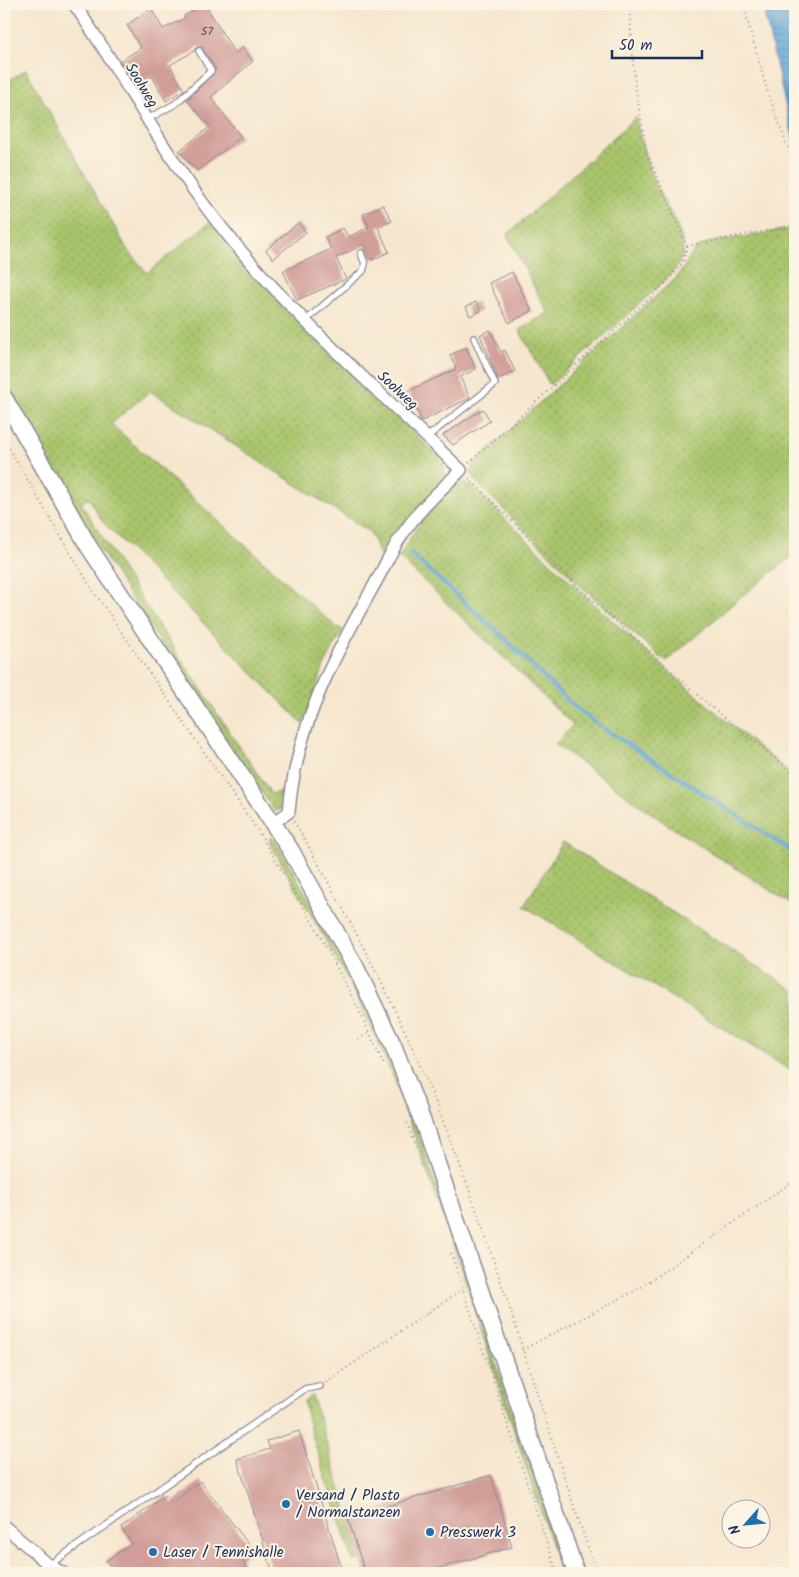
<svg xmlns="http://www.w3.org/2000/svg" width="799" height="1577" font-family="Kalam,sans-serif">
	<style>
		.grass { fill: url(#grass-dots); stroke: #627a64 }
		.water { fill: url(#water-rules); stroke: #3c6a99 }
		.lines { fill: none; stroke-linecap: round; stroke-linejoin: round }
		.stream { stroke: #5ea4d4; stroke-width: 4 }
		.building { fill: #d19d99 }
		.service-casing { stroke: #888a96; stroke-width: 8 }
		.minor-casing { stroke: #888a96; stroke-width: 14 }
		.secondary-casing { stroke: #888a96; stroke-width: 19 }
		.path { stroke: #888a96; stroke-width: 2; stroke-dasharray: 1 4; stroke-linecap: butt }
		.service { stroke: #fff; stroke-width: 5.5 }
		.minor { stroke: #fff; stroke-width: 11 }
		.secondary { stroke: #fff; stroke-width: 16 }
		.poi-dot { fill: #1f6fb2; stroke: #fcf5e5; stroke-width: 2 }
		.labels { text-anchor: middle; stroke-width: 4; stroke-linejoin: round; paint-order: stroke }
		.number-label { font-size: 12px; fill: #484a6d }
		.street-label { font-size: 15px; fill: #1b2f5e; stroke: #fcf5e5 }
		.poi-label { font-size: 15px; fill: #1b2f5e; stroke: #fcf5e5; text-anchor: start }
	</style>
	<defs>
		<pattern id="grass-dots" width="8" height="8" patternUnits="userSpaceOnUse" patternTransform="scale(1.25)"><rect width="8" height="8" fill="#a8c46a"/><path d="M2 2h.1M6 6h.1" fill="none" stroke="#88a05a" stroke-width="1.8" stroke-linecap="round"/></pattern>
		<pattern id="water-rules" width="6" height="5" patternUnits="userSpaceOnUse" patternTransform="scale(1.25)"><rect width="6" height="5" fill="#5ea4d4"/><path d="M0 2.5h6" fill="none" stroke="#4d86af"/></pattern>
	</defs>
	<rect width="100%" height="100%" fill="#fcf5e5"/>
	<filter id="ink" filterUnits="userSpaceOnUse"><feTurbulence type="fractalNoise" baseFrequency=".02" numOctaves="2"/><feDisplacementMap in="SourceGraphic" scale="10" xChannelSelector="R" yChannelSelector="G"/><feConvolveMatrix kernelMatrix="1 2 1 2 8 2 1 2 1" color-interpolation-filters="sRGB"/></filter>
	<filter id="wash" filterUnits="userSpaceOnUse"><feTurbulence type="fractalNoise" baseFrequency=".0096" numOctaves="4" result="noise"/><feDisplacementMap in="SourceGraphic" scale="20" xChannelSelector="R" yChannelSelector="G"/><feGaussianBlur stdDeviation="1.12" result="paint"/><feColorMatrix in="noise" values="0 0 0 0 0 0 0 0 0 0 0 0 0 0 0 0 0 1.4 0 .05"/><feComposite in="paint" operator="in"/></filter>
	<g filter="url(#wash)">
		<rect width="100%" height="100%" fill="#f6e6cd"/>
		<!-- grass -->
		<g class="grass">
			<polygon points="26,70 127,249 147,273 210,222 288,312 444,462 444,480 382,560 370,532 150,391 111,424 336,627 342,629 342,632 324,666 303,724 102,521 89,498 81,503 134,588 271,794 285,791 285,806 275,812 140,612 80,518 4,382 4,83"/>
			<path d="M636,117C640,141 647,165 657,187C665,207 684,230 683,251C682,264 670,275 662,283L550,385L519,330L548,313L507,235Z"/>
			<polygon points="795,228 795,554 743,595 666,662 581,586 478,484 470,471 475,462 678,276 695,249 707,243"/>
			<path d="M459,480L473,487C576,590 682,687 795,777V906L665,823L555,744L573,725L399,557L424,516L455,482Z"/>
			<polygon points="273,837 347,965 399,1076 567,1573 561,1573 450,1236 394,1078 347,978 270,843 270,838"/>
			<polygon points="563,842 795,991 795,1073 524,906"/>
			<polygon points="312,1395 362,1559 353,1561 310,1429 304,1402"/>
		</g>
		<!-- water -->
		<polygon class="water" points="762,4 795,4 795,146"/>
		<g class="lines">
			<!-- stream -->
			<polyline class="stream" points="410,553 501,635 571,704 603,728 795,853"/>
		</g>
		<g id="blocks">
			<!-- building -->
			<g class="building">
				<polygon points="205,4 235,54 242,48 253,61 211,97 241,137 197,171 179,151 210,127 187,100 216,70 202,47 197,47 194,51 170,65 184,90 166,101 152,76 136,86 120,61 141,48 127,25 151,8 163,29 185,18 184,16"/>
				<polygon points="383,205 392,221 378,227 389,252 372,260 364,244 336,258 346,279 297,300 283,271 331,249 325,237 343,228 348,237 369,227 363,214"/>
				<polygon points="298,223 306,232 273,259 266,250"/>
				<polygon points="512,272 532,311 509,323 489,283"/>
				<polygon points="476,302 481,311 470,316 466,307"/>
				<polygon points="490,330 501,352 505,350 515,371 498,379 480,335"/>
				<polygon points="466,347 476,369 460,377 470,398 422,421 408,391 456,369 450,355"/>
				<polygon points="483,409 490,421 453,445 443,435"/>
				<polygon points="299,1431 343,1573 273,1573 237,1459 270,1449 267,1441"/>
				<polygon points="491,1475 512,1547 423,1573 365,1573 348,1518"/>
				<polygon points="200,1481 253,1550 242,1558 247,1573 116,1573 106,1561 132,1543 121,1528 166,1495 172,1503"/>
			</g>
		</g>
	</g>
	<g filter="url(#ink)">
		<use href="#blocks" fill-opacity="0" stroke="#888a96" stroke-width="1"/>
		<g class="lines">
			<defs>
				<g id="service">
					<polyline points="146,120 175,104 211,71 199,51"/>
					<polyline points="305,321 363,271 365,264 361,253"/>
					<polyline points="427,437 495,384 474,338"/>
					<polyline points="49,1565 293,1397 305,1389 320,1386"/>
				</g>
				<g id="minor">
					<path d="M74,4C123,74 162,151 215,219C287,312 376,388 461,470C442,489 422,506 407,528C393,546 384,568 373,587C332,661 296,726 289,812L273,823"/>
					<polyline points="4,1526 49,1565 63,1573"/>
				</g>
				<polyline id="secondary" points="4,398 89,547 290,849 356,968 393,1045 424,1125 576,1573"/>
			</defs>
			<!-- service casing -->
			<use href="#service" class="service-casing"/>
			<!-- minor casing -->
			<use href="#minor" class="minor-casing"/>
			<!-- secondary casing -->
			<use href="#secondary" class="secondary-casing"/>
			<!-- path -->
			<g class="path">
				<polyline points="743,4 767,90 795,167"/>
				<polyline points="687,246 795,225"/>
				<polyline points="4,440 90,586 258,831 317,930 357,1006 385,1067"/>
				<polyline points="469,463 666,283 683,262 687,246 647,153 635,86 629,4"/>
				<polyline points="469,478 581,590 709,705 795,774"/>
				<path d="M294,821C344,909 393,998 431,1091C496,1248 540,1413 597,1573"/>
				<polyline points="358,1039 369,1033"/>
				<polyline points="407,1123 417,1151"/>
				<polyline points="451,1253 557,1573"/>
				<polyline points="522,1350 640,1288 795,1180"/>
				<polyline points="326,1382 463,1289"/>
			</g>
			<!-- service -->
			<use href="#service" class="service"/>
			<!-- minor -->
			<use href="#minor" class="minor"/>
			<!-- secondary -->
			<use href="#secondary" class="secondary"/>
		</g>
	</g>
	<!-- markers -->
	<g class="poi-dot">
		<circle cx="286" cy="1504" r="5"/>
		<circle cx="430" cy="1532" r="5"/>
		<circle cx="153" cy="1552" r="5"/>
	</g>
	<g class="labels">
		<!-- number labels -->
		<g class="number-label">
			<text x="207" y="35">57</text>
		</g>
		<!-- street labels -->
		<g class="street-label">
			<text transform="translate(142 85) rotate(59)" y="5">Soolweg</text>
			<text transform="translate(398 390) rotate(43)" y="5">Soolweg</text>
		</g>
		<!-- poi labels -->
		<g class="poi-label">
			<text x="296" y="1500">Versand / Plasto<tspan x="296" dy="17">/ Normalstanzen</tspan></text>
			<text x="440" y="1537">Presswerk 3</text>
			<text x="163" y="1557">Laser / Tennishalle</text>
		</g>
	</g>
	<!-- margin -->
	<rect width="799" height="1577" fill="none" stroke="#fcf5e5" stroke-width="20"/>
	<!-- north arrow -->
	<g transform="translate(746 1524) rotate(243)"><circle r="24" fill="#fcf5e5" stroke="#a2a6af"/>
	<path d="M0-4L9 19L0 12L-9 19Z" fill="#1f6fb2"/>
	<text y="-8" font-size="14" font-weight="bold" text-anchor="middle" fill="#1b2f5e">N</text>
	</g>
	<!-- scale -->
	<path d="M612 50v8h90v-8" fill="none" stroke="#1b2f5e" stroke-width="2.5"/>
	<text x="619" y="50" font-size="15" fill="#1b2f5e" stroke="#fcf5e5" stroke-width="4" paint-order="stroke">50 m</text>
</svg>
